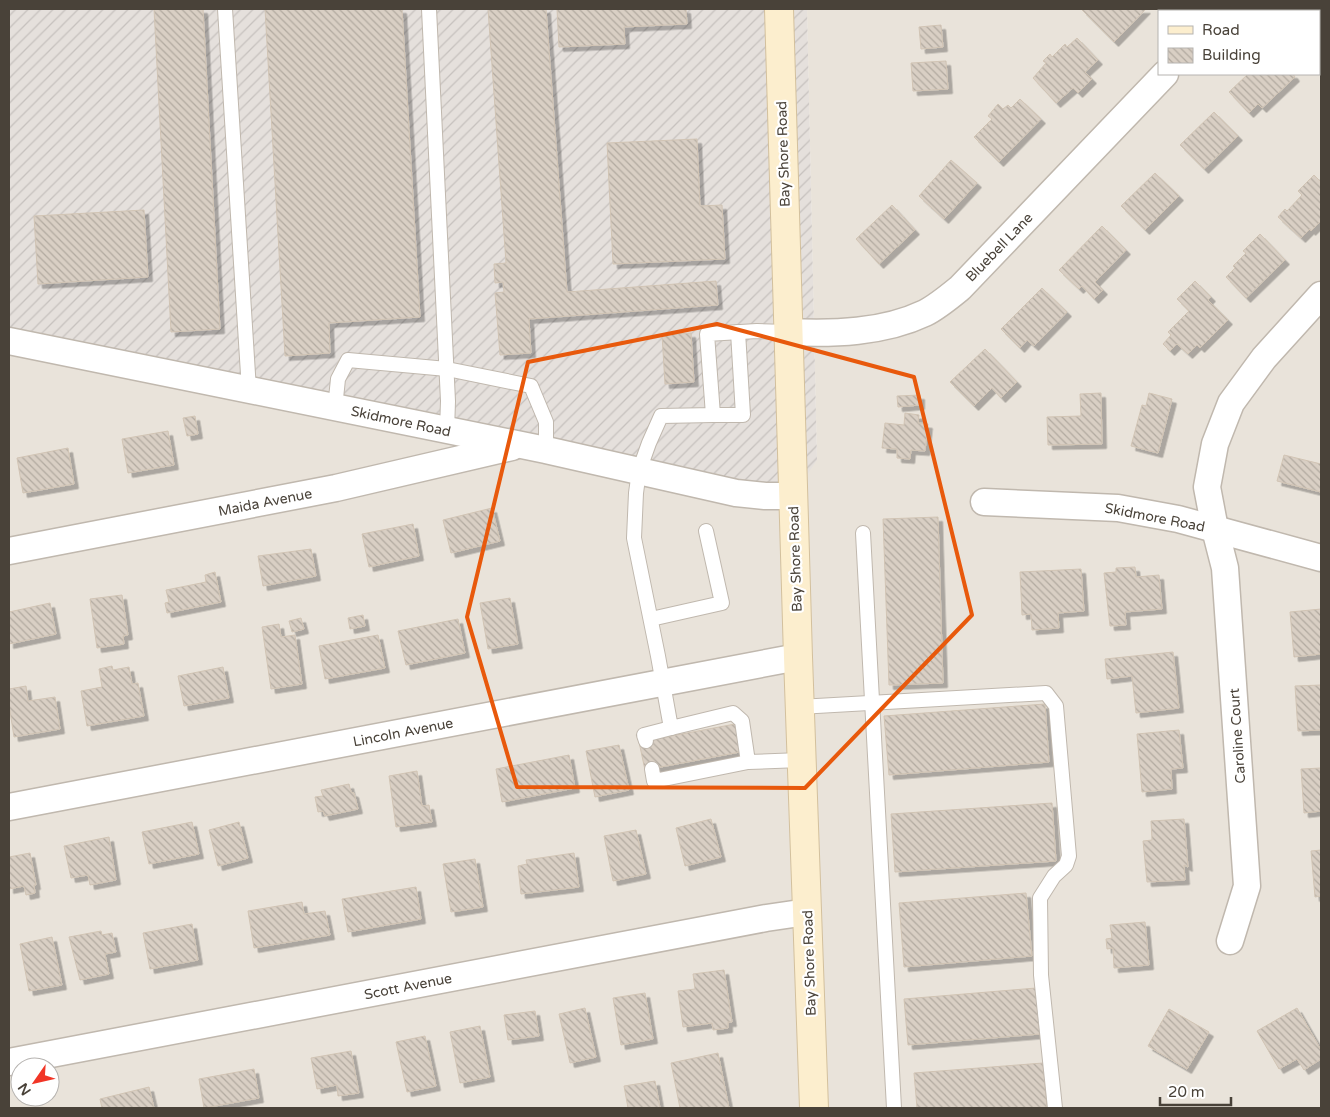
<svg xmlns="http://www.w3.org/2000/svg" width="1330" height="1117" font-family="'Varela Round',sans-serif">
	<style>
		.residential { fill: #e9e3da; fill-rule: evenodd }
		.industrial { fill: url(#industrial-furrows) }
		.building { fill: url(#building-back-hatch); stroke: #d1c4b4; filter: url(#shadow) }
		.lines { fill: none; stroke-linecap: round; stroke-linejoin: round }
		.lane-casing { stroke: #c0b8ae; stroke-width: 16 }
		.street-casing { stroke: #c0b8ae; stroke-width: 29 }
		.secondary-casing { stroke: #d3c09d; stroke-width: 30 }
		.lane { stroke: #fff; stroke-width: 14 }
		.street { stroke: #fff; stroke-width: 26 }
		.secondary { stroke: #fceece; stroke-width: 28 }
		.marked { fill: none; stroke: #e8590c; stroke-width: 4; stroke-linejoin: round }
		.labels { text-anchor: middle; stroke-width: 4.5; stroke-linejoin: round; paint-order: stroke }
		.street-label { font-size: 14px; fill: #494239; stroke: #fff }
	</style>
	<defs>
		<pattern id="industrial-furrows" width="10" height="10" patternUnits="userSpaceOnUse" patternTransform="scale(1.25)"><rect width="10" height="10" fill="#e5e0dc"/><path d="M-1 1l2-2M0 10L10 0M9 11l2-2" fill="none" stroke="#c6c1be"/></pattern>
		<pattern id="building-back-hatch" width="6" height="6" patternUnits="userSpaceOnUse" patternTransform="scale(1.25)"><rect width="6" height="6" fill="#d9cfc4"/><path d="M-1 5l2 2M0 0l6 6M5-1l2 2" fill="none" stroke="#b2aaa0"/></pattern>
		<filter id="shadow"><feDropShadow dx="4.5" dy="4.5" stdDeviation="0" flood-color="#0004"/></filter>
	</defs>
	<rect width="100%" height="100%" fill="#f5f1eb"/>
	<!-- residential -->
	<path class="residential" d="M807,9H1321V1108H9V341L817,460ZM1159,11H1319V74H1159ZM20,1067H50V1097H20Z"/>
	<!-- industrial -->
	<polygon class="industrial" points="9,9 807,9 817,460 793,496 9,327"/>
	<!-- building -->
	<g class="building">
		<polygon points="154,9 203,9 220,329 171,332"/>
		<polygon points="265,9 402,9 420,317 329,323 330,353 285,356"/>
		<polygon points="488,9 546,9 567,292 716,281 718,305 529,319 531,353 500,355 495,293 504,292 503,282 495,283 494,264 506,263"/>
		<polygon points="557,9 686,9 687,24 624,27 625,44 559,47"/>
		<polygon points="1083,9 1146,9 1114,42 1082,10"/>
		<polygon points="1311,9 1321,9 1321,60 1319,58 1319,11 1309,11"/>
		<polygon points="941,25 943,47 921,49 919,27"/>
		<polygon points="1077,38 1098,60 1085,72 1092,79 1078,93 1073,88 1056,103 1033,78 1046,63 1043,61 1050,54 1052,57 1065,44 1067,47"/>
		<polygon points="946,61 948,89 913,91 911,63"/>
		<polygon points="1248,74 1293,74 1295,77 1262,108 1258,104 1249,113 1229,92"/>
		<polygon points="1020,99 1041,119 999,162 974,137 992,119 988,116 998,104 1003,109 1008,105 1011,108"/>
		<polygon points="1214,112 1238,136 1204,169 1180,145"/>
		<polygon points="697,139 700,206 722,205 725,259 613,264 607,143"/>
		<polygon points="951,160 977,183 944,219 919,196"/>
		<polygon points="1155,173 1179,196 1145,230 1121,206"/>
		<polygon points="1314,175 1321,182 1321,221 1311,231 1310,229 1301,238 1278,217 1285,209 1287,211 1302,195 1298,191"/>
		<polygon points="892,205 915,230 879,264 856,239"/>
		<polygon points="144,210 148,277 38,284 34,216"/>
		<polygon points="1102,226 1126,250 1095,282 1103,290 1094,299 1082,286 1079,289 1059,270"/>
		<polygon points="1260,234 1285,260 1246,298 1226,277 1235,268 1233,266 1246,253 1243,251"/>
		<polygon points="1195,281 1211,297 1208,300 1228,320 1200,348 1197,345 1188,354 1177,344 1170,351 1163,344 1171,335 1168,332 1189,311 1177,299"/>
		<polygon points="1042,288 1067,312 1034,346 1027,340 1020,348 1001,329"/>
		<polygon points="691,333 694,382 665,384 662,335"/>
		<polygon points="985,349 1017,382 1001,398 992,388 974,406 950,382"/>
		<polygon points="1101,393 1102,444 1048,445 1047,417 1081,416 1080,394"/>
		<polygon points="1149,393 1172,399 1158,453 1131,446 1142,405 1146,406"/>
		<polygon points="920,395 920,405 898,407 897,396"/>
		<polygon points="905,413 919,415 918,423 928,424 925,451 911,450 910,459 897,458 897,449 882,448 885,423 904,425"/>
		<polygon points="195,416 198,434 187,436 183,418"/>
		<polygon points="168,431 174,465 128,473 122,439"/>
		<polygon points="68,448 74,484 23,493 17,458"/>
		<polygon points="1284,455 1321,464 1321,492 1277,481"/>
		<polygon points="492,508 500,541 451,553 443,520"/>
		<polygon points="938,517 943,683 889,685 883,519"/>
		<polygon points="413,524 419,556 369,567 362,534"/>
		<polygon points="311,549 316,576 263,586 258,556"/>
		<polygon points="1135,567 1136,577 1159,575 1162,609 1125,612 1126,625 1110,626 1104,573 1116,572 1116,568"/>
		<polygon points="1081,569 1084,611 1058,613 1059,628 1032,630 1031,614 1022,615 1020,572"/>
		<polygon points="215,572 221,602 167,613 165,603 169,602 166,590 206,582 205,575"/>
		<polygon points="122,595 128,635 123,636 124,644 97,648 90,599"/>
		<polygon points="510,598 518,644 488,649 480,603"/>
		<polygon points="50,603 56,634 9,644 9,612"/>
		<polygon points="1321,609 1321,654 1294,657 1290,612"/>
		<polygon points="363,615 365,626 350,629 348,618"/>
		<polygon points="301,618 304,629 292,632 289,621"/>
		<polygon points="458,619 465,653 406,665 398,631"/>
		<polygon points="279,624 281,637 295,635 302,684 271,689 262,627"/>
		<polygon points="378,635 385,668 325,679 319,646"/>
		<polygon points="1173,652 1179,708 1136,713 1132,676 1107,679 1105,659"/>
		<polygon points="112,666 113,670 129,667 132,684 138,683 144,716 87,726 81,691 102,687 99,669"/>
		<polygon points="223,667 229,698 184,706 178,676"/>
		<polygon points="1321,685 1321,730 1298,731 1295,686"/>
		<polygon points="26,686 28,701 55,697 60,729 14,737 9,705 9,689"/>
		<polygon points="1045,704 1049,762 889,775 884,716"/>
		<polygon points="735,724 740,752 645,770 639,742"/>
		<polygon points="1179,730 1183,768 1171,769 1172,789 1142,792 1137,734"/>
		<polygon points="619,745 629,790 595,797 586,751"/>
		<polygon points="569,755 575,788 502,802 496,769"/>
		<polygon points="1321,768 1321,811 1304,813 1301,769"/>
		<polygon points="417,771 422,806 429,805 432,822 396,827 389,776"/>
		<polygon points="349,784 351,792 354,793 358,809 325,816 323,811 318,812 315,797 323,796 321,790"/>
		<polygon points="1052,803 1056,861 895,872 891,814"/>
		<polygon points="711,819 721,857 685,866 676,828"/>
		<polygon points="1184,819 1188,867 1184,865 1185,880 1147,882 1143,841 1152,840 1151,821"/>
		<polygon points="192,822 199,854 149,864 142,832"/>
		<polygon points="239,822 248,858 218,866 209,830"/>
		<polygon points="636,830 646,874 613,881 604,836"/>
		<polygon points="109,837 116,880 90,885 88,875 71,878 64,846"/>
		<polygon points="1321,850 1321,896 1315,897 1311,851"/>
		<polygon points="30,853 36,885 34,885 35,893 26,895 24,886 9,889 9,857"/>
		<polygon points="574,853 579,887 521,894 518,866 527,864 526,860"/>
		<polygon points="475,859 483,907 451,912 443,864"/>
		<polygon points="416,887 421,919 348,932 342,899"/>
		<polygon points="1026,893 1032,956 904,967 899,903"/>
		<polygon points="302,902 304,914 325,911 330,935 254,948 248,911"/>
		<polygon points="1145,922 1149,965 1114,968 1113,948 1107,949 1106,939 1112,938 1110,925"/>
		<polygon points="192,924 198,960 150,969 143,933"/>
		<polygon points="101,931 102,935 112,933 116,952 105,954 109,974 80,980 69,937"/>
		<polygon points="52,937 62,985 29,991 20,944"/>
		<polygon points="724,970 732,1022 728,1022 728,1028 713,1030 712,1023 683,1027 678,991 695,989 693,974"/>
		<polygon points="1036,988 1040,1034 908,1045 904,999"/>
		<polygon points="645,993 653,1039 621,1045 613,998"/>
		<polygon points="585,1008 596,1057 570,1063 559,1014"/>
		<polygon points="1297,1008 1321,1050 1321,1059 1304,1070 1297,1059 1279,1069 1257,1031"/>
		<polygon points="1169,1009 1209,1032 1187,1069 1148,1046"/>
		<polygon points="535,1011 539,1036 508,1040 504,1015"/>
		<polygon points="480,1026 490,1077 460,1083 450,1032"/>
		<polygon points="425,1036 436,1086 407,1092 396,1042"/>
		<polygon points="351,1051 359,1093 338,1096 337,1085 317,1089 311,1058"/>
		<polygon points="718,1053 729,1108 680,1108 671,1063"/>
		<polygon points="1043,1063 1047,1108 917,1108 914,1073"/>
		<polygon points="254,1069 259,1098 204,1108 199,1079"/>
		<polygon points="655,1081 660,1108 628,1108 624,1086"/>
		<polygon points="149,1087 154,1108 102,1108 100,1099"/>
	</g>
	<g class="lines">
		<defs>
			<g id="lane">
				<polyline points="225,9 249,390"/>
				<polyline points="429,9 448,401 447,431"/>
				<polyline points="788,332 757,331 707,334 713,415 661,416 649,443 639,471 636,493 634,538 658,656 671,728 733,713 742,721 748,762 801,760"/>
				<polyline points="335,408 338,379 348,360 447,369 531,386 546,422 546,450"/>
				<polyline points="713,415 743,415 738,332"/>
				<polyline points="863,533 894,1108"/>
				<polyline points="651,619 722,603 706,531"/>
				<polyline points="799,707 1046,693 1056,706 1069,856 1066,865 1054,876 1040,898 1041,975 1055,1108"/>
				<polyline points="646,741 644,735 671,728"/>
				<polyline points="652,769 654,781 748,762"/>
			</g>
			<g id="street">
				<polyline points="1225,11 1227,9"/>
				<path d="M788,332C833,334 883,333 925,313C937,307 949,297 960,288L1165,74"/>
				<polyline points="9,341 546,450 736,493 765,496 793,496"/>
				<polyline points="984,502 1118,508 1178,519 1321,558"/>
				<polyline points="9,551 336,488 512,447"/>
				<polyline points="9,807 798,657"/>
				<polyline points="1230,941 1247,886 1225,568 1215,529 1207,487 1215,444 1231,403 1264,358 1321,295"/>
				<polyline points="9,1062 766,918 807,912"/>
			</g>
			<polyline id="secondary" points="779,9 798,657 814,1108"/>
		</defs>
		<!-- lane casing -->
		<use href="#lane" class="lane-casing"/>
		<!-- street casing -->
		<use href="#street" class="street-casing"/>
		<!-- secondary casing -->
		<use href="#secondary" class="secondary-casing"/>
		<!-- lane -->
		<use href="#lane" class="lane"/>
		<!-- street -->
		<use href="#street" class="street"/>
		<!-- secondary -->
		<use href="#secondary" class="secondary"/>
	</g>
	<!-- marked area -->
	<path class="marked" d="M717,324L914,377L972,615L805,788L517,787L467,617L528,362Z"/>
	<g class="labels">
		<!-- street labels -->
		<g class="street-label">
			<text transform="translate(783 154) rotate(-92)" y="5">Bay Shore Road</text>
			<text transform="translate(999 247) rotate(-46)" y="5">Bluebell Lane</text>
			<text transform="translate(401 421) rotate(12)" y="5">Skidmore Road</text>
			<text transform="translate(265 502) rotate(-11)" y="5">Maida Avenue</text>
			<text transform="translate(1155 517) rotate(11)" y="5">Skidmore Road</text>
			<text transform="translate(795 559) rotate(-92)" y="5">Bay Shore Road</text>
			<text transform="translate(403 732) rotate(-11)" y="5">Lincoln Avenue</text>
			<text transform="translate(1237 736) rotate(-94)" y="5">Caroline Court</text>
			<text transform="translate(809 963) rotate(-92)" y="5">Bay Shore Road</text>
			<text transform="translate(408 986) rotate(-11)" y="5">Scott Avenue</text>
		</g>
	</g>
	<!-- border -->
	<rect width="1330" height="1117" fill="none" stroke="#494239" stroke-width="20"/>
	<!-- legend -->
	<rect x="1158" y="10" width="162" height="65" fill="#ffffff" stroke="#b6b3b0"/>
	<rect x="1168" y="26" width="25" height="8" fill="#fceece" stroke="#b6b3b0"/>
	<text x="1202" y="35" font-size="15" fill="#494239">Road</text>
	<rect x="1168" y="48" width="25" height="15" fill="url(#building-back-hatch)" stroke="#b6b3b0"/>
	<text x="1202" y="60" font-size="15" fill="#494239">Building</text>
	<!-- north arrow -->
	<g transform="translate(35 1082) rotate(236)"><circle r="24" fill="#ffffff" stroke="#b6b3b0"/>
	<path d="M0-4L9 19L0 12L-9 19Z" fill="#f13526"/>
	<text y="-8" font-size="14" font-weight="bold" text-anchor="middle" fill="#494239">N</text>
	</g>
	<!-- scale -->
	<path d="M1160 1097v8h71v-8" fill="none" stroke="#494239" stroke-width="2.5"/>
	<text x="1168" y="1097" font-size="15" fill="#494239" stroke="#ffffff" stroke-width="4" paint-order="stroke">20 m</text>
</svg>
